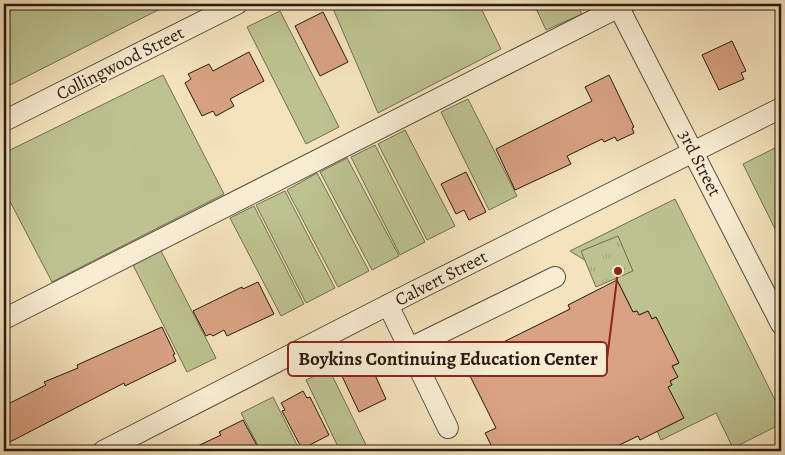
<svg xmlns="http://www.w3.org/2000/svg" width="785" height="455" font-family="Alegreya,serif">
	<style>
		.grass { fill: #bcc390; stroke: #716e51 }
		.park { fill: url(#park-tufts); stroke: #716e51 }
		.building { fill: #d9a383; stroke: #261a12 }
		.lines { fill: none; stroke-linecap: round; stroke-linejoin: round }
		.minor-casing { stroke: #5a4c3c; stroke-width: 22 }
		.minor { stroke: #f8edd3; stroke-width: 20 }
		.labels { text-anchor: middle; stroke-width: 4; stroke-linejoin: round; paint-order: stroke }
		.street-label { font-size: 18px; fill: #261a12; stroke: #f8edd3 }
		.leader { fill: none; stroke: #8f2418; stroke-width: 2 }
		.callout-dot { fill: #8f2418; stroke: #f8edd3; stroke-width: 2 }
		.callout { fill: #f8edd3; stroke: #8f2418; stroke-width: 2 }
		.callout-label { font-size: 19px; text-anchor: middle; font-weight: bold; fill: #261a12 }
	</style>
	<defs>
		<pattern id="park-tufts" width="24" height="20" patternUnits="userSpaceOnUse" patternTransform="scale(1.25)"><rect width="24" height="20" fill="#bcc390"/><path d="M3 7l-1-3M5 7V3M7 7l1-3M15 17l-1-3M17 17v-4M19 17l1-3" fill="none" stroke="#a1a77b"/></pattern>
	</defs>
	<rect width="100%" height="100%" fill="#f4e3bc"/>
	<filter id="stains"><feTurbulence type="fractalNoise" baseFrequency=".004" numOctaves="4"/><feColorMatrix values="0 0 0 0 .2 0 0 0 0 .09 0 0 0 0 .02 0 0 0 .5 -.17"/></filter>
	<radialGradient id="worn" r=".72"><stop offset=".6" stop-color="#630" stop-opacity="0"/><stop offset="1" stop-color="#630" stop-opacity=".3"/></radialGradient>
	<!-- grass -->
	<g class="grass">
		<polygon points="4,4 170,4 6,87 4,82"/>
		<polygon points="331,4 479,4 501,49 378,113"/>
		<polygon points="534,4 576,4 582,14 546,30"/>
		<polygon points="280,11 339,127 306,144 247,27"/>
		<polygon points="163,75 224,194 52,282 4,190 4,153"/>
		<polygon points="468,99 517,196 489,210 441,112"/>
		<polygon points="405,130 455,226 427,240 378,144"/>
		<polygon points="375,145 425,242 400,255 351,157"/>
		<polygon points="781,145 781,241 743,164"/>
		<polygon points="347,158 399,256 372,270 320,172"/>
		<polygon points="317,173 369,271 338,287 287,190"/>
		<polygon points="285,191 335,288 306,303 256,205"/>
		<polygon points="675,199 781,412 781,424 733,448 716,413 661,440 657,431 683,418 668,387 672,385 670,381 677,377 672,367 679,363 656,317 652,319 648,311 639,315 637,311 633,312 617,280 570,251"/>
		<polygon points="254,206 304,304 281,316 230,218"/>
		<polygon points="160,249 216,358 187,372 132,263"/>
		<polygon points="329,369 369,451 340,451 306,380"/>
		<polygon points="273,397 300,451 261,451 241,413"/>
	</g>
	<!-- park -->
	<polygon class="park" points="618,236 633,271 596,287 581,251"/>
	<!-- building -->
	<g class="building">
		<polygon points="323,12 348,62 320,76 295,26"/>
		<polygon points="732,41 746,71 741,73 744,79 719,90 702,55"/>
		<polygon points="249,52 264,81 230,99 234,106 216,116 213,111 202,116 185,83 191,79 188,74 209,64 213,71"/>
		<polygon points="609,75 634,127 632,128 634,133 617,141 615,137 604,142 602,139 567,156 571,164 515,190 496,149 592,101 585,87"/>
		<polygon points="466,172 486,212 469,220 464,210 456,214 441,184"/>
		<polygon points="617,280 633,312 637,311 639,315 648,311 652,319 656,317 679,363 672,366 678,377 670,381 672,385 668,387 684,418 640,440 638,436 607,451 494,451 485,433 496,428 463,362 570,309 568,305"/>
		<polygon points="258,282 274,314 227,336 224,330 213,336 210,334 206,336 193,311 242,287 243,289"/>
		<polygon points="162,327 175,354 173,355 176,361 125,386 124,383 4,445 4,406 46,385 44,382 78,368 77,365"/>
		<polygon points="369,362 386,399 359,412 341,374"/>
		<polygon points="303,391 307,398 310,397 329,435 302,449 282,411 285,410 281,403"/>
		<polygon points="243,420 260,451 187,451 221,435 219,432"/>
	</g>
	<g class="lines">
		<defs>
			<g id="minor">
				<polyline points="617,4 781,324"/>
				<polyline points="4,121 237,4"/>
				<polyline points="388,305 448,428"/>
				<polyline points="4,319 625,4"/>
				<polyline points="410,348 555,277"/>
				<polyline points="103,451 415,291 781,108"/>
			</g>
		</defs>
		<!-- minor casing -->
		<use href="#minor" class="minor-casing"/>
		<!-- minor -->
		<use href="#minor" class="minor"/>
	</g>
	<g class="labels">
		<!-- street labels -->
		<g class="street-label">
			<text transform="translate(120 63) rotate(-27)" y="6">Collingwood Street</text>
			<text transform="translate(700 163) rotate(63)" y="6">3rd Street</text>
			<text transform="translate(441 278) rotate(-27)" y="6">Calvert Street</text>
		</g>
	</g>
	<!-- callouts -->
	<path class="leader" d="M618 271L607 359"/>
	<circle class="callout-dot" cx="618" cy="271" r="5"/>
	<rect class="callout" x="288" y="342" width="319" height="34" rx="5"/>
	<g class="callout-label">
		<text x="448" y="365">Boykins Continuing Education Center</text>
	</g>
	<!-- margin -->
	<rect width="785" height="455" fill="none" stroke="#f4e3bc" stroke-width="20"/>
	<rect x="5" y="5" width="775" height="445" fill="none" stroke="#261a12" stroke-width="2.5"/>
	<rect x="10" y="10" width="765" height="435" fill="none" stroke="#261a12"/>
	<rect width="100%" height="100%" filter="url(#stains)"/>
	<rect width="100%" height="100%" fill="url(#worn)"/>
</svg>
